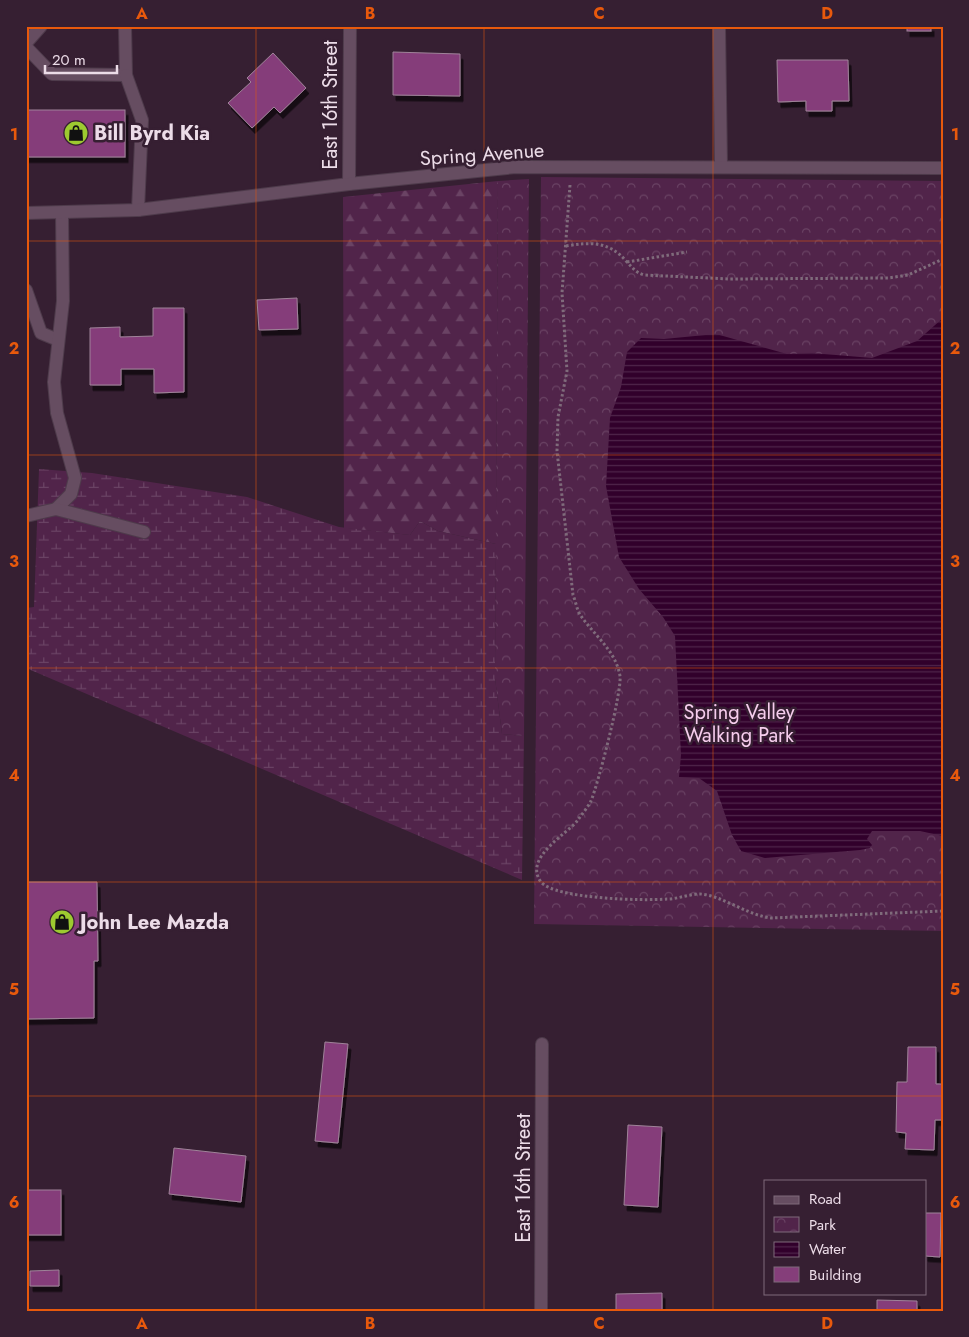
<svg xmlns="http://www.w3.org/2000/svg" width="969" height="1337" font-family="Jost,sans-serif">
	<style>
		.forest { fill: url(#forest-firs) }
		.wetland { fill: url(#wetland-marsh) }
		.park { fill: url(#park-crowns) }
		.water { fill: url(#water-rules) }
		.building { fill: #853e7a; stroke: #9f8399; filter: url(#shadow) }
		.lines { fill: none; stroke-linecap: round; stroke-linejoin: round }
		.lane-casing { stroke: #4e3b4b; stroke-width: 14 }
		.street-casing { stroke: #4e3b4b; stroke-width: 14 }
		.path { stroke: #7f6b7b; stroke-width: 3; stroke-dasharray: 2.5 2.5; stroke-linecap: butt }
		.lane { stroke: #664d61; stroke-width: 12 }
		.street { stroke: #664d61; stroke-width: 12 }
		.grid { fill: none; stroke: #e8590c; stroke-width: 1; stroke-opacity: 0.55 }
		.labels { text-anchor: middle; stroke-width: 5; stroke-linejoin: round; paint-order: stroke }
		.street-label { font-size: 20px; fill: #ecdce8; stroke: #361f32 }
		.poi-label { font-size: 20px; font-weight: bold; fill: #ecdce8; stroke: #361f32; text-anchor: start }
		.park-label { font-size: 20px; fill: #f6cded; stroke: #361f32 }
		.neatline { fill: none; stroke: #e8590c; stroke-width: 2 }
		.grid-label { font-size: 16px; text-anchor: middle; font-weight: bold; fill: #e8590c }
	</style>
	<defs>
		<pattern id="forest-firs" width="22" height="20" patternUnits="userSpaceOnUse" patternTransform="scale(1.25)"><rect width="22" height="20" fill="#51244a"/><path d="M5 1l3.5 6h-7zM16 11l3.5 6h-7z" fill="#6a4364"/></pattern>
		<pattern id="wetland-marsh" width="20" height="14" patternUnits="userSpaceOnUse" patternTransform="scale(1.25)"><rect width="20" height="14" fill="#51244a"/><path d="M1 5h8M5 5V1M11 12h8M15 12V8" fill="none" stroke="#6a4364"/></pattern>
		<pattern id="park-crowns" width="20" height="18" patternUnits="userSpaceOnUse" patternTransform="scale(1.25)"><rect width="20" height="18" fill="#51244a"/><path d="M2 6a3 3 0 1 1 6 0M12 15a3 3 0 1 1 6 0" fill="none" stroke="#6a4364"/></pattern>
		<pattern id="water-rules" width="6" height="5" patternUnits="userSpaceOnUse" patternTransform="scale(1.25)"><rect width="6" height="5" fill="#31002b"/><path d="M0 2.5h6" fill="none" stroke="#4f254a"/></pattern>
		<filter id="shadow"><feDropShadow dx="3" dy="5.5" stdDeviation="0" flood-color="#0009"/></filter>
	</defs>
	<rect width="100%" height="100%" fill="#361f32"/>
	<!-- forest -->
	<polygon class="forest" points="498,181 496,544 438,531 420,521 410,535 344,528 343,197"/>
	<!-- wetland -->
	<polygon class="wetland" points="39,469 92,473 247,497 339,527 410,535 420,521 438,531 496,544 495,678 502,734 524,736 522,880 26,668 26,608 34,607"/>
	<!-- park -->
	<g class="park">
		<polygon points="541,177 943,181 943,931 534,924"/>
		<polygon points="529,179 524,736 502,734 495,678 498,181"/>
	</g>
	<!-- water -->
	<polygon class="water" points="943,318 943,836 920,831 872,831 867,839 872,845 870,848 860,850 765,858 741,851 732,835 717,791 699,778 679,777 681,755 675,636 663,617 639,589 619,557 606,486 610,418 621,387 627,352 641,338 664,339 716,334 787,354 812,353 872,358 917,341"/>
	<!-- building -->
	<g class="building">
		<rect x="907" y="26" width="24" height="5"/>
		<polygon points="393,52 460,54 460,96 393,95"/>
		<polygon points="273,53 306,88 280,113 274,107 252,128 228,103 251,82 247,78"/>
		<polygon points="777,60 848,60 849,101 832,101 832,111 806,111 806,101 778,102"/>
		<rect x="26" y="110" width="99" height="47"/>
		<polygon points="297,298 298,329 259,330 257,300"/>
		<polygon points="153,308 184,308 184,392 154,393 154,369 121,369 121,385 90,385 90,328 120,327 120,337 153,336"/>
		<polygon points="26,882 97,882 98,961 94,961 94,1018 26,1019"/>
		<polygon points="325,1042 348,1044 338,1143 315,1141"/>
		<polygon points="908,1047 936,1047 936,1084 943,1084 943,1120 935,1120 934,1150 905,1149 906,1133 896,1132 897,1082 907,1082"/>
		<polygon points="628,1125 662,1127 658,1207 624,1205"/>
		<polygon points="174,1148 246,1156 241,1202 169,1194"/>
		<rect x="26" y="1190" width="35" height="45"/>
		<polygon points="925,1213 941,1213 940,1257 925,1256"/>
		<polygon points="59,1270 59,1286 30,1286 30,1271"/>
		<polygon points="662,1293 662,1311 616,1311 616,1294"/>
		<polygon points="877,1300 917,1301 917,1311 877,1311"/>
	</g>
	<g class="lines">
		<defs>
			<g id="lane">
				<polyline points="26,43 41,26"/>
				<polyline points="26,47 52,74 126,75 125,26"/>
				<polyline points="126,75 142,120 138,210"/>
				<polyline points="26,290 41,333 58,340"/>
				<polyline points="56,509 71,494 75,478 57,413 54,382 63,301 62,213"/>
				<polyline points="26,516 56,509 144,532"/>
			</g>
			<g id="street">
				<polyline points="719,26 721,166"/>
				<polyline points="349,184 350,26"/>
				<polyline points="26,213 138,210 349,184 516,167 943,168"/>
				<polyline points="541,1311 542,1044"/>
			</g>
		</defs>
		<!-- lane casing -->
		<use href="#lane" class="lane-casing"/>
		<!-- street casing -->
		<use href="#street" class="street-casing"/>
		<!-- path -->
		<g class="path">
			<path d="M570,185L562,293L567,371L558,417L557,451L573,595C576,602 577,611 581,616C594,635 616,651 620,676C622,692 598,784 591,801C588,807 582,814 578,820C566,835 523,858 541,882C555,899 643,901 667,899C678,899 689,894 700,894C721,895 747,915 771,918L943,911"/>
			<path d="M566,246C590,242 609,241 626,261C633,268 635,272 644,275L730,279L888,278L908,275L943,259"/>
			<polyline points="627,262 687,252"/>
		</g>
		<!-- lane -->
		<use href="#lane" class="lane"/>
		<!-- street -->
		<use href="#street" class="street"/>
	</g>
	<!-- grid -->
	<path class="grid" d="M256,26V1311M484,26V1311M713,26V1311M26,241H943M26,455H943M26,668H943M26,882H943M26,1096H943"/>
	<!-- icons -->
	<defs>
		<symbol id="shop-disc" viewBox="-11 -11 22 22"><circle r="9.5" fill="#9dca30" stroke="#361f32"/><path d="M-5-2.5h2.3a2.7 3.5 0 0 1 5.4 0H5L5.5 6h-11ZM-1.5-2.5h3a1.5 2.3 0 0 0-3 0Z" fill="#111"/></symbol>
	</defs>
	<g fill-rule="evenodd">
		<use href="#shop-disc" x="62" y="119" width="28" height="28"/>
		<use href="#shop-disc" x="48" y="908" width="28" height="28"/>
	</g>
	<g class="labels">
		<!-- street labels -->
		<g class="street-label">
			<text transform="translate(330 105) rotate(-90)" y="7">East 16th Street</text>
			<text transform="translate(482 154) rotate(-4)" y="7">Spring Avenue</text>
			<text transform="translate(523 1178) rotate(-90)" y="7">East 16th Street</text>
		</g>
		<!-- poi labels -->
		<g class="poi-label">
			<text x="94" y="140">Bill Byrd Kia</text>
			<text x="80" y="929">John Lee Mazda</text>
		</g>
		<!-- park labels -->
		<g class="park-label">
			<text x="739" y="719">Spring Valley<tspan x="739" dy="23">Walking Park</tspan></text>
		</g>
	</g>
	<!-- border -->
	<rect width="969" height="1337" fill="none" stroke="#361f32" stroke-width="55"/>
	<!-- legend -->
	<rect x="764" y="1180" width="162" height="115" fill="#361f32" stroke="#7f6b7b"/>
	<rect x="774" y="1196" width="25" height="8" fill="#664d61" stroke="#7f6b7b"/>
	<text x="809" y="1204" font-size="15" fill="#ecdce8">Road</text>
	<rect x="774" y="1217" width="25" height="15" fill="url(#park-crowns)" stroke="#7f6b7b"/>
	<text x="809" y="1230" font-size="15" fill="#ecdce8">Park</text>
	<rect x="774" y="1242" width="25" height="15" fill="url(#water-rules)" stroke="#7f6b7b"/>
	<text x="809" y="1254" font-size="15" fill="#ecdce8">Water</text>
	<rect x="774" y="1267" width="25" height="15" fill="#853e7a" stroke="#7f6b7b"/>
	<text x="809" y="1280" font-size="15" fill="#ecdce8">Building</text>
	<!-- scale -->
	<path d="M45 65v8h72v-8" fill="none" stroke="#ecdce8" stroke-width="2.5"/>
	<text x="52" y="65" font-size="15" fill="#ecdce8" stroke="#361f32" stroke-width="4" paint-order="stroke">20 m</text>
	<rect x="28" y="28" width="914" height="1282" class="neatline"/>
	<g class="grid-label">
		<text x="142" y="19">A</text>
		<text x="370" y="19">B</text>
		<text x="599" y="19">C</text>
		<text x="827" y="19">D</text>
		<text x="14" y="140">1</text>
		<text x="955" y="140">1</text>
		<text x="14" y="354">2</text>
		<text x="955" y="354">2</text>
		<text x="14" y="567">3</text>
		<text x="955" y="567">3</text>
		<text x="14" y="781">4</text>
		<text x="955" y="781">4</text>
		<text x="14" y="995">5</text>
		<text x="955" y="995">5</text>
		<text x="14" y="1208">6</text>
		<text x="955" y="1208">6</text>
		<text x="142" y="1329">A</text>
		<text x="370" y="1329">B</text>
		<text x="599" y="1329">C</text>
		<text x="827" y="1329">D</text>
	</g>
</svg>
